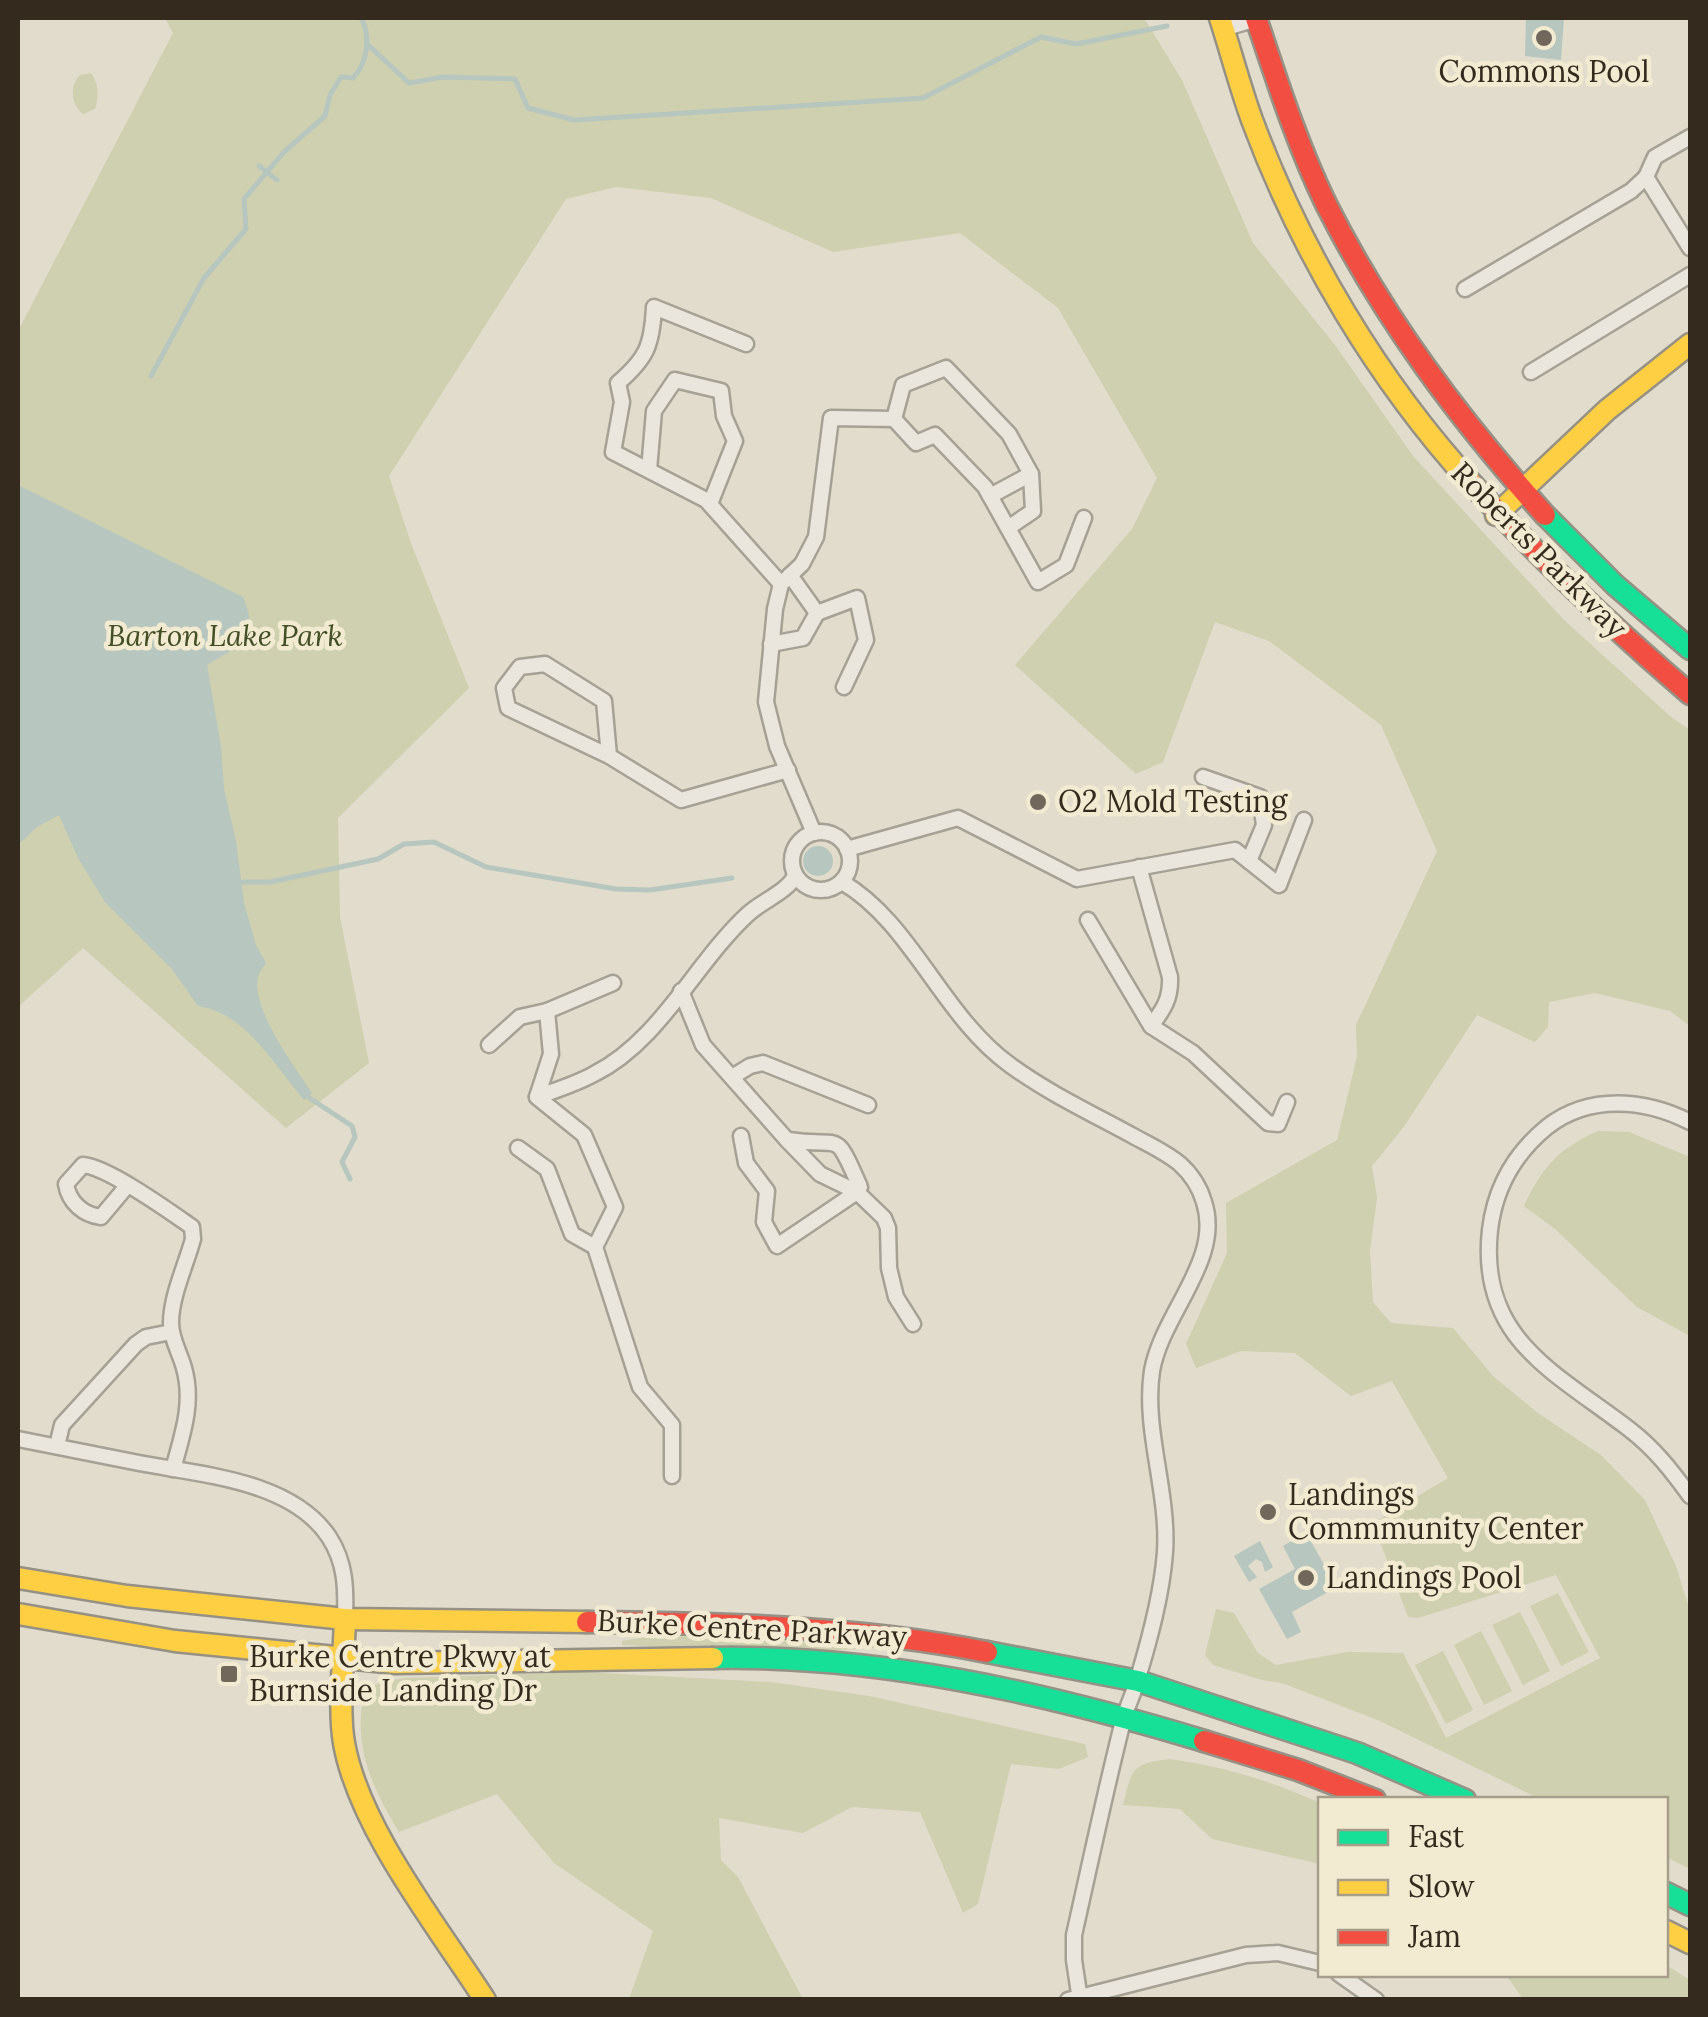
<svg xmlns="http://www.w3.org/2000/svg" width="1708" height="2017" font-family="Lora,serif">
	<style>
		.green { fill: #ced0af }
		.water { fill: #b7c6be }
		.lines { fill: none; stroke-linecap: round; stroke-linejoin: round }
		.stream { stroke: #b7c6be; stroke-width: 5 }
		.street-casing { stroke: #a6a195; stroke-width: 19 }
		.fast-casing { stroke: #969185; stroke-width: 25 }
		.slow-casing { stroke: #969185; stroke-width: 25 }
		.jam-casing { stroke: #969185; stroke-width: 25 }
		.street { stroke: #eae6dd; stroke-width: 14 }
		.fast { stroke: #16e098; stroke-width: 20 }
		.slow { stroke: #ffcf43; stroke-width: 20 }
		.jam { stroke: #f24e42; stroke-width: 20 }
		.poi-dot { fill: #71685b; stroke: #f2ebd2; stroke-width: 4 }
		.labels { text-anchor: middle; stroke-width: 9; stroke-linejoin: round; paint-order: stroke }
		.poi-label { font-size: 30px; fill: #342a1e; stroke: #f2ebd2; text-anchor: start }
		.street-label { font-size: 30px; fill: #342a1e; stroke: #f2ebd2 }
		.park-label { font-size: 30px; font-style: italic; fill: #434f26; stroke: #f2ebd2 }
	</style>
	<rect width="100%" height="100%" fill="#e1dccc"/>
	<!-- green -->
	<g class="green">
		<polygon points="165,18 1144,18 1182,80 1253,243 1335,345 1413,456 1564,620 1670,716 1690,730 1690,1026 1670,1011 1595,993 1549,1002 1548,1027 1535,1042 1477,1015 1403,1128 1372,1166 1377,1198 1370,1251 1373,1302 1391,1323 1453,1328 1493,1376 1538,1413 1601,1455 1645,1500 1676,1566 1690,1611 1690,1869 1666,1857 1666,1800 1540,1799 1380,1721 1282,1683 1262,1680 1213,1665 1205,1655 1216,1609 1234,1613 1258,1653 1276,1665 1347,1652 1403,1653 1446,1738 1600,1658 1556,1575 1418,1618 1408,1617 1373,1523 1448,1478 1392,1381 1351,1396 1295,1353 1241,1351 1196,1368 1186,1344 1227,1253 1226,1203 1337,1140 1357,1056 1356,1025 1437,851 1381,725 1269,641 1215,622 1163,762 1136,774 1015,665 1132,529 1157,478 1058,308 960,233 833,252 711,198 616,187 566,199 389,476 412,546 469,688 338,818 340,917 369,1063 286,1128 83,948 18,1007 18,331 173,33"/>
		<path d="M91,73C99,84 99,97 95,109L83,114C71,104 69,87 80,75Z"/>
		<path d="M1598,1131L1629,1132L1690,1157V1336L1637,1307L1555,1229L1524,1206C1543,1166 1558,1149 1598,1131Z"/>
		<polygon points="1558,1593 1589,1652 1561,1666 1530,1606"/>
		<polygon points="1520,1612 1550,1671 1523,1685 1492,1625"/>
		<polygon points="1481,1631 1512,1691 1484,1705 1454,1645"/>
		<polygon points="665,1634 776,1638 856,1646 856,1649 817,1652 622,1645 622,1641"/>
		<polygon points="1443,1651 1473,1710 1446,1724 1415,1665"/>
		<path d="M583,1672L771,1682L869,1696L1085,1744L1088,1757L1059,1769L1011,1764L978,1904L963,1913L920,1812L852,1807L803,1833L719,1818L721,1860L738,1877L803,1999H629L653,1931L554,1863L497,1794L399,1832C373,1789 351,1744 365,1692L380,1682L405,1678Z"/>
		<path d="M1169,1759C1224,1766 1270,1781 1320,1803V1864L1212,1839L1180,1809L1123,1805C1132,1769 1131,1764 1169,1759Z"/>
		<polygon points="1666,1965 1690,1980 1690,1999 1523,1999 1506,1975 1666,1974"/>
	</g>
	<!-- water -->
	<g class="water">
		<polygon points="1526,18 1564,18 1561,60 1525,56"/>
		<path d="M18,485L243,597C261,640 239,645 207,665L221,746L224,789L236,841L244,903L256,945L266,963C263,968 259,972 258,977C250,1007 296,1069 312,1093L304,1100C274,1065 246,1013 198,1006L172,969L105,902L78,858L59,815L37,827L18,845Z"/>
		<circle cx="818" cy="861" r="15"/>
		<polygon points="1306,1533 1337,1587 1292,1612 1301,1632 1287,1639 1259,1589 1295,1569 1283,1546"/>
		<polygon points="1260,1541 1273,1567 1265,1572 1262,1562 1256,1559 1248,1566 1257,1577 1249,1582 1234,1556"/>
	</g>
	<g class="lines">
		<!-- stream -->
		<g class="stream">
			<polyline points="367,44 409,83 443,77 515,79 528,108 574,120 923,98 1041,37 1076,44 1167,26"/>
			<polyline points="259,166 277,180"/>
			<path d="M151,376L204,278L246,229L244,199L284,152L325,116L330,95L341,77L353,78C368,62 371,36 361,18"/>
			<polyline points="243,882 270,882 378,859 404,844 434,842 486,867 616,889 650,890 732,878"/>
			<polyline points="308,1097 352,1126 355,1137 342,1162 350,1179"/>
		</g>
		<defs>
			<g id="street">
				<polyline points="1223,29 1260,18"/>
				<polyline points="1646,177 1690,248"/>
				<polyline points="1465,289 1631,191 1646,177 1655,157 1690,137"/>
				<path d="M746,344L654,307C652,345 647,358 618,383L622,402L613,452L706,500L781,584"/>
				<polyline points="1531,372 1690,275"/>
				<polyline points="894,419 903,385 946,368 1009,434 1031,474 990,496"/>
				<polyline points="649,470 654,411 675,380 721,391 724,416 735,441 710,504"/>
				<polyline points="1008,528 1033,511 1031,474"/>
				<polyline points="790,575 817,613 857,598 866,640 844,687"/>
				<polyline points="771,644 803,638 817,613"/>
				<polyline points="609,756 508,708 504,688 520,667 545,664 604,701 609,756 681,800 788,770"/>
				<polyline points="1203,777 1260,797 1264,825 1249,861"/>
				<circle cx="821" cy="861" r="29"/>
				<polyline points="814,833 777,746 766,702 775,609 781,584 802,564 816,537 831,418 894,419 916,443 935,435 985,487 1038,582 1066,565 1084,518"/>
				<polyline points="847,849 958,818 1077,879 1235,850 1279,885 1304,820"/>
				<path d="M842,882C912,923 942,1016 1010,1065C1048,1093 1093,1114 1135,1137C1150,1145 1167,1153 1180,1164C1191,1174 1200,1188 1204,1202C1223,1260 1162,1313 1152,1371C1143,1429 1169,1492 1165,1552C1162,1594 1150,1638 1138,1678C1134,1693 1127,1706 1123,1721C1105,1792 1090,1864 1074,1935V1960L1080,2000"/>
				<path d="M1088,920L1151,1026C1164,1009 1171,998 1170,977L1139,867"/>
				<polyline points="681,991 703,1045 787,1140 820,1174 857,1192 884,1218 888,1228 889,1268 896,1297 913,1324"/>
				<polyline points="1151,1026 1193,1053 1268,1123 1278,1124 1287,1102"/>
				<polyline points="489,1045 520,1017 547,1011"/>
				<polyline points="732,1077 750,1066 763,1063 868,1105"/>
				<polyline points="537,1097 551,1054 547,1011 613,983"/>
				<path d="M1690,1122C1645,1099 1589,1094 1547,1127C1514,1154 1495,1187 1490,1230C1478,1339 1555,1372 1629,1429C1654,1448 1672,1471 1690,1496"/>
				<polyline points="741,1136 746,1163 767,1191 764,1222 777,1246 857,1192"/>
				<path d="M788,1140C844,1149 833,1126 860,1187L857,1192"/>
				<polyline points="518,1148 547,1169 572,1234 595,1247"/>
				<path d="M127,1186L101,1217C84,1215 69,1203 66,1184L83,1165C108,1167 169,1211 192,1227L193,1239C186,1265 171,1296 171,1323C171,1339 180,1353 184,1368C194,1403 182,1436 173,1469"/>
				<path d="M18,1439C58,1447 99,1455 139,1463C201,1475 291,1480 329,1537C346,1563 346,1589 345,1619"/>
				<polyline points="57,1446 62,1425 136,1344 146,1337 171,1332"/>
				<path d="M672,1476V1425L640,1387L595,1247L615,1207L584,1135L537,1097C556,1090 576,1084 594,1074C660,1041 695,963 748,914C762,901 787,892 795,876"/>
				<polyline points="1339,1974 1376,2000"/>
				<polyline points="1068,2000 1246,1955 1278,1953 1320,1963"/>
			</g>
			<g id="fast">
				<polyline points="1545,515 1615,585 1690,649"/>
				<polyline points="987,1652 1138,1681 1357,1753 1465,1800"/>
				<path d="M713,1658C879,1655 1046,1693 1204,1741"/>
				<polyline points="1666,1893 1690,1905"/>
			</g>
			<g id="slow">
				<path d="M1220,18C1231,52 1240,87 1252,120C1301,252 1378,381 1473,485"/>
				<polyline points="1496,515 1607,410 1690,344"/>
				<polyline points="18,1578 127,1596 345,1619 587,1622"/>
				<polyline points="18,1614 175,1641 395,1663 713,1658"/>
				<path d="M345,1619C344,1655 338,1709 344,1743C359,1828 438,1927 485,2000"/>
				<polyline points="1666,1931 1690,1943"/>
			</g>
			<g id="jam">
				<path d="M1256,18C1277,81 1297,144 1326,204C1384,319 1459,419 1545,515"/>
				<path d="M1473,485C1541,560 1613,628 1690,694"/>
				<path d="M587,1622C721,1623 855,1626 987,1652"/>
				<polyline points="1204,1741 1298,1770 1375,1800"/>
			</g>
		</defs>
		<!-- street casing -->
		<use href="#street" class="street-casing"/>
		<!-- fast casing -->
		<use href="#fast" class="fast-casing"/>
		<!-- slow casing -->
		<use href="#slow" class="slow-casing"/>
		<!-- jam casing -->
		<use href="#jam" class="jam-casing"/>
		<!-- street -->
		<use href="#street" class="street"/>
		<!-- fast -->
		<use href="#fast" class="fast"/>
		<!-- slow -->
		<use href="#slow" class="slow"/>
		<!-- jam -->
		<use href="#jam" class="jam"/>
	</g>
	<!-- markers -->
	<g class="poi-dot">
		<circle cx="1544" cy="38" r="10"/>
		<circle cx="1038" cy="802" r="10"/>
		<circle cx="1268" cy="1512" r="10"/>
		<circle cx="1306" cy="1578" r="10"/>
		<rect x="219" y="1664" width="20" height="20" rx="5"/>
	</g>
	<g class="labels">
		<!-- poi labels -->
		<g class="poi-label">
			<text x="1544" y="82" text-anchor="middle">Commons Pool</text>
			<text x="1058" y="812">O2 Mold Testing</text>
			<text x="1288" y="1505">Landings<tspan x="1288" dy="34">Commmunity Center</tspan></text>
			<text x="1326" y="1588">Landings Pool</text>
			<text x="249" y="1667">Burke Centre Pkwy at<tspan x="249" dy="34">Burnside Landing Dr</tspan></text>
		</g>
		<!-- street labels -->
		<g class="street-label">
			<text transform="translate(1539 550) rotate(45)" y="10">Roberts Parkway</text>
			<text transform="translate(752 1629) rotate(3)" y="10">Burke Centre Parkway</text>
		</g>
		<!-- park labels -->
		<g class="park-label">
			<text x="225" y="646">Barton Lake Park</text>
		</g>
	</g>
	<!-- border -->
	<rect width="1708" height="2017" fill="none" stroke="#342a1e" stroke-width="40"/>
	<!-- legend -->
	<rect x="1318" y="1797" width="350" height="180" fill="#f2ebd2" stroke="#a69e8a" stroke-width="2.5"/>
	<rect x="1338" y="1830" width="50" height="15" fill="#16e098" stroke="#a69e8a" stroke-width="2.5"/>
	<text x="1408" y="1847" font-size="30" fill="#342a1e">Fast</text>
	<rect x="1338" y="1880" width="50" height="15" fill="#ffcf43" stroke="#a69e8a" stroke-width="2.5"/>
	<text x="1408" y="1897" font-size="30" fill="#342a1e">Slow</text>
	<rect x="1338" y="1930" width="50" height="15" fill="#f24e42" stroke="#a69e8a" stroke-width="2.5"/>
	<text x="1408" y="1947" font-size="30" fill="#342a1e">Jam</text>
</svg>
